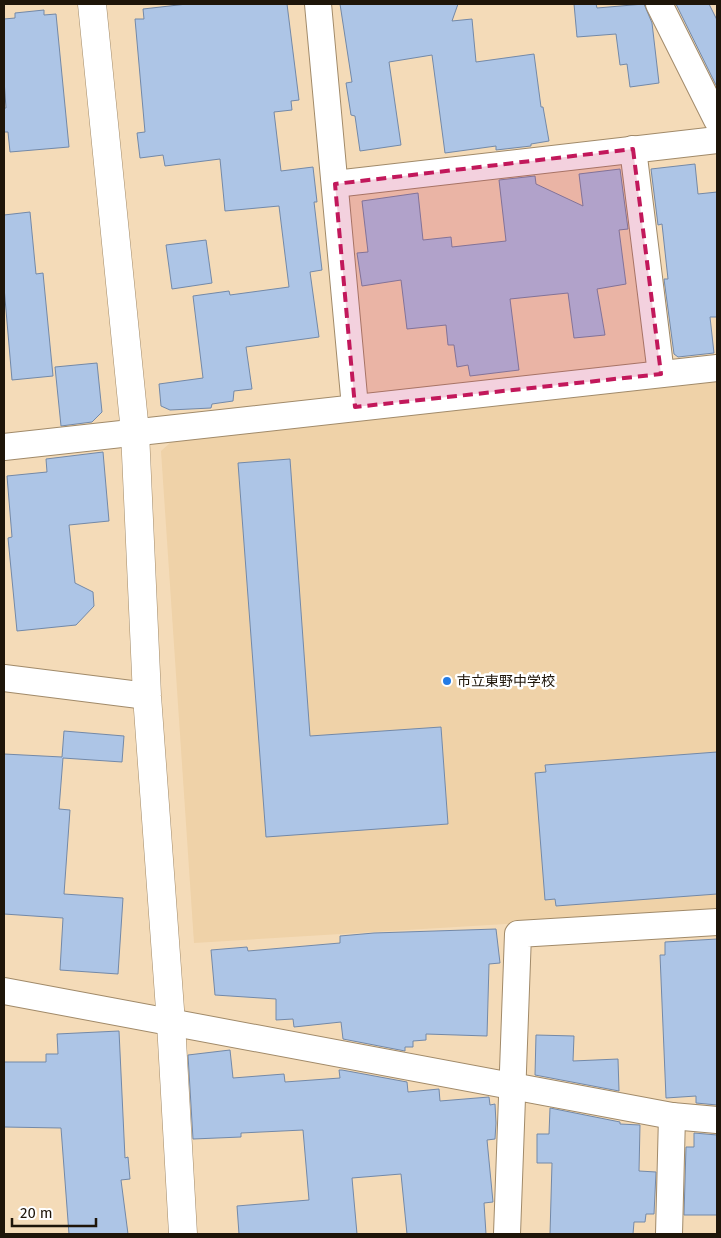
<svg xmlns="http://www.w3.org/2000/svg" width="721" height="1238" font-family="'Fira Sans','Noto Sans JP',sans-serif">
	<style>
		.built { fill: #efd2a8 }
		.building { fill: #adc5e6; stroke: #7389a8 }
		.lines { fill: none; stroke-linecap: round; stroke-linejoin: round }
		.minor-casing { stroke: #a18a69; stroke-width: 28 }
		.tertiary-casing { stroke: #a18a69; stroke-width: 29 }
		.minor { stroke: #fff; stroke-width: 26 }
		.tertiary { stroke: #fff; stroke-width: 28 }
		.marked { fill: #c2185b; fill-opacity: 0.2; stroke: #c2185b; stroke-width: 4; stroke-dasharray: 10 6; stroke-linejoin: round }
		.poi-dot { fill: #237be5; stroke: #fff; stroke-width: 2 }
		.labels { text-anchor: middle; stroke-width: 5; stroke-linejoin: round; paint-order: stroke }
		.poi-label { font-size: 14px; fill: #1e1509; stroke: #fff; text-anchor: start }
	</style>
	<rect width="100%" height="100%" fill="#f4dbb8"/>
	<!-- built -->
	<polygon class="built" points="717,382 717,911 194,943 161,451 171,442"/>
	<!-- building -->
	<g class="building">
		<polygon points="187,4 287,4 299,100 291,101 292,110 274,112 281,171 313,167 317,202 314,202 322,270 310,272 319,337 246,347 252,389 234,391 233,401 212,404 211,408 170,410 161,406 159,384 203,378 193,296 229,291 230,295 289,287 279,206 225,211 220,159 165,166 163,155 140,158 137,133 145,132 135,19 144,19 143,9"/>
		<polygon points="340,4 458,4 452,21 472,19 476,62 534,54 541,107 543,107 549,141 531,144 531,146 496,150 496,146 445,153 432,55 389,62 401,145 360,151 355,116 351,115 346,83 352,82"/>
		<polygon points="574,4 596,4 597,8 644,4 652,23 659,83 630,87 627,64 620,65 616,34 577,37"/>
		<polygon points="676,4 709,4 717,20 717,87"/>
		<polygon points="44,10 44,15 56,14 69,147 10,152 8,132 4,132 4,108 6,108 4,80 4,19 15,18 15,13"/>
		<polygon points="695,164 698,194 717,192 717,317 710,317 714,353 678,357 674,354 664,279 668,279 662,224 658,225 651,169"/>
		<polygon points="620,169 628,229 619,230 626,284 597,289 605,335 574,338 568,293 510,299 519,370 470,376 468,365 457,367 454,345 448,345 446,325 407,329 401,280 362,286 357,253 368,252 362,201 418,193 423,240 451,237 452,247 506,241 499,180 535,176 536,184 583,206 579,174"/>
		<polygon points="30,212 36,274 43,273 53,376 12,380 4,287 4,215"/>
		<polygon points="206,240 212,283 172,289 166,245"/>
		<polygon points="97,363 102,412 92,422 61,426 55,367"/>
		<polygon points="103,452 109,521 69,525 75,583 93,592 94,606 76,625 17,631 8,538 12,537 7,476 47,472 46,459"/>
		<polygon points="290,459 310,736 441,727 448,824 266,837 238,463"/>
		<polygon points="64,731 124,736 122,762 63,758 59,809 70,810 64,894 123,898 118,974 60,970 63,918 4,914 4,754 62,757"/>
		<polygon points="717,752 717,894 556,906 555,899 545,900 535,773 546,772 545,765"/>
		<polygon points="496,929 500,963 489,964 487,1036 426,1034 426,1040 413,1041 413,1047 405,1047 405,1051 343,1039 341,1022 294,1027 293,1019 276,1020 276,999 215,995 211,950 247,947 248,951 340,943 340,936 374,933"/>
		<polygon points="717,939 717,1105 696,1103 696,1096 666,1098 660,955 665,955 665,942"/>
		<polygon points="119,1031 125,1158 128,1157 130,1179 121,1180 128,1234 69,1234 61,1128 4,1127 4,1062 46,1062 46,1054 58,1054 57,1034"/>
		<polygon points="536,1035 574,1036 573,1061 618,1059 619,1091 535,1075"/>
		<polygon points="230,1050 233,1078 284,1074 285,1082 340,1078 339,1070 342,1070 407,1082 408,1092 439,1089 440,1101 489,1097 490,1105 495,1104 496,1123 495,1139 487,1140 493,1202 484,1203 486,1234 407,1234 401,1174 352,1178 357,1234 239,1234 237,1206 309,1200 303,1130 241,1133 241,1137 193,1139 188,1055"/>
		<polygon points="550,1108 620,1122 620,1124 640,1125 639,1171 656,1172 654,1214 646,1214 645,1222 634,1222 633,1234 550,1234 552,1163 537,1163 537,1134 549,1134"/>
		<polygon points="694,1133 717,1135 717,1215 684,1215 686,1147 694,1147"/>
	</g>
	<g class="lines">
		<defs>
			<g id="minor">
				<polyline points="318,4 355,407"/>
				<polyline points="659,4 717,120"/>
				<polyline points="633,149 661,374"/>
				<polyline points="335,184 717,140"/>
				<polyline points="4,447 717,368"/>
				<polyline points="4,678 147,696"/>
				<polyline points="4,991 672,1116 717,1120"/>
				<polyline points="507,1234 518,934 717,922"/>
				<polyline points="669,1234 672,1116"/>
			</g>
			<polyline id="tertiary" points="92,4 135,432 147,696 171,1023 183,1234"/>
		</defs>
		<!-- minor casing -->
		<use href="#minor" class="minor-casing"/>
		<!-- tertiary casing -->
		<use href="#tertiary" class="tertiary-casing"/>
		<!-- minor -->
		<use href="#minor" class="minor"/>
		<!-- tertiary -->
		<use href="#tertiary" class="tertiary"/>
	</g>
	<!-- marked area -->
	<path class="marked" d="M633,149L661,374L355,407L335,184Z"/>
	<!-- markers -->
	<circle class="poi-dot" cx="447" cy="681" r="5"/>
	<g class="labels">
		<!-- poi labels -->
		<g class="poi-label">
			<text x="457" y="686">市立東野中学校</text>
		</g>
	</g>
	<!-- border -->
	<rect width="721" height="1238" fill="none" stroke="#1e1509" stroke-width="10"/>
	<!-- scale -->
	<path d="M12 1218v8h84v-8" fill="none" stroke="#1e1509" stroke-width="2.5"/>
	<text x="20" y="1218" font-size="15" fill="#1e1509" stroke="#ffffff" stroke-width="4" paint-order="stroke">20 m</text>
</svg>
